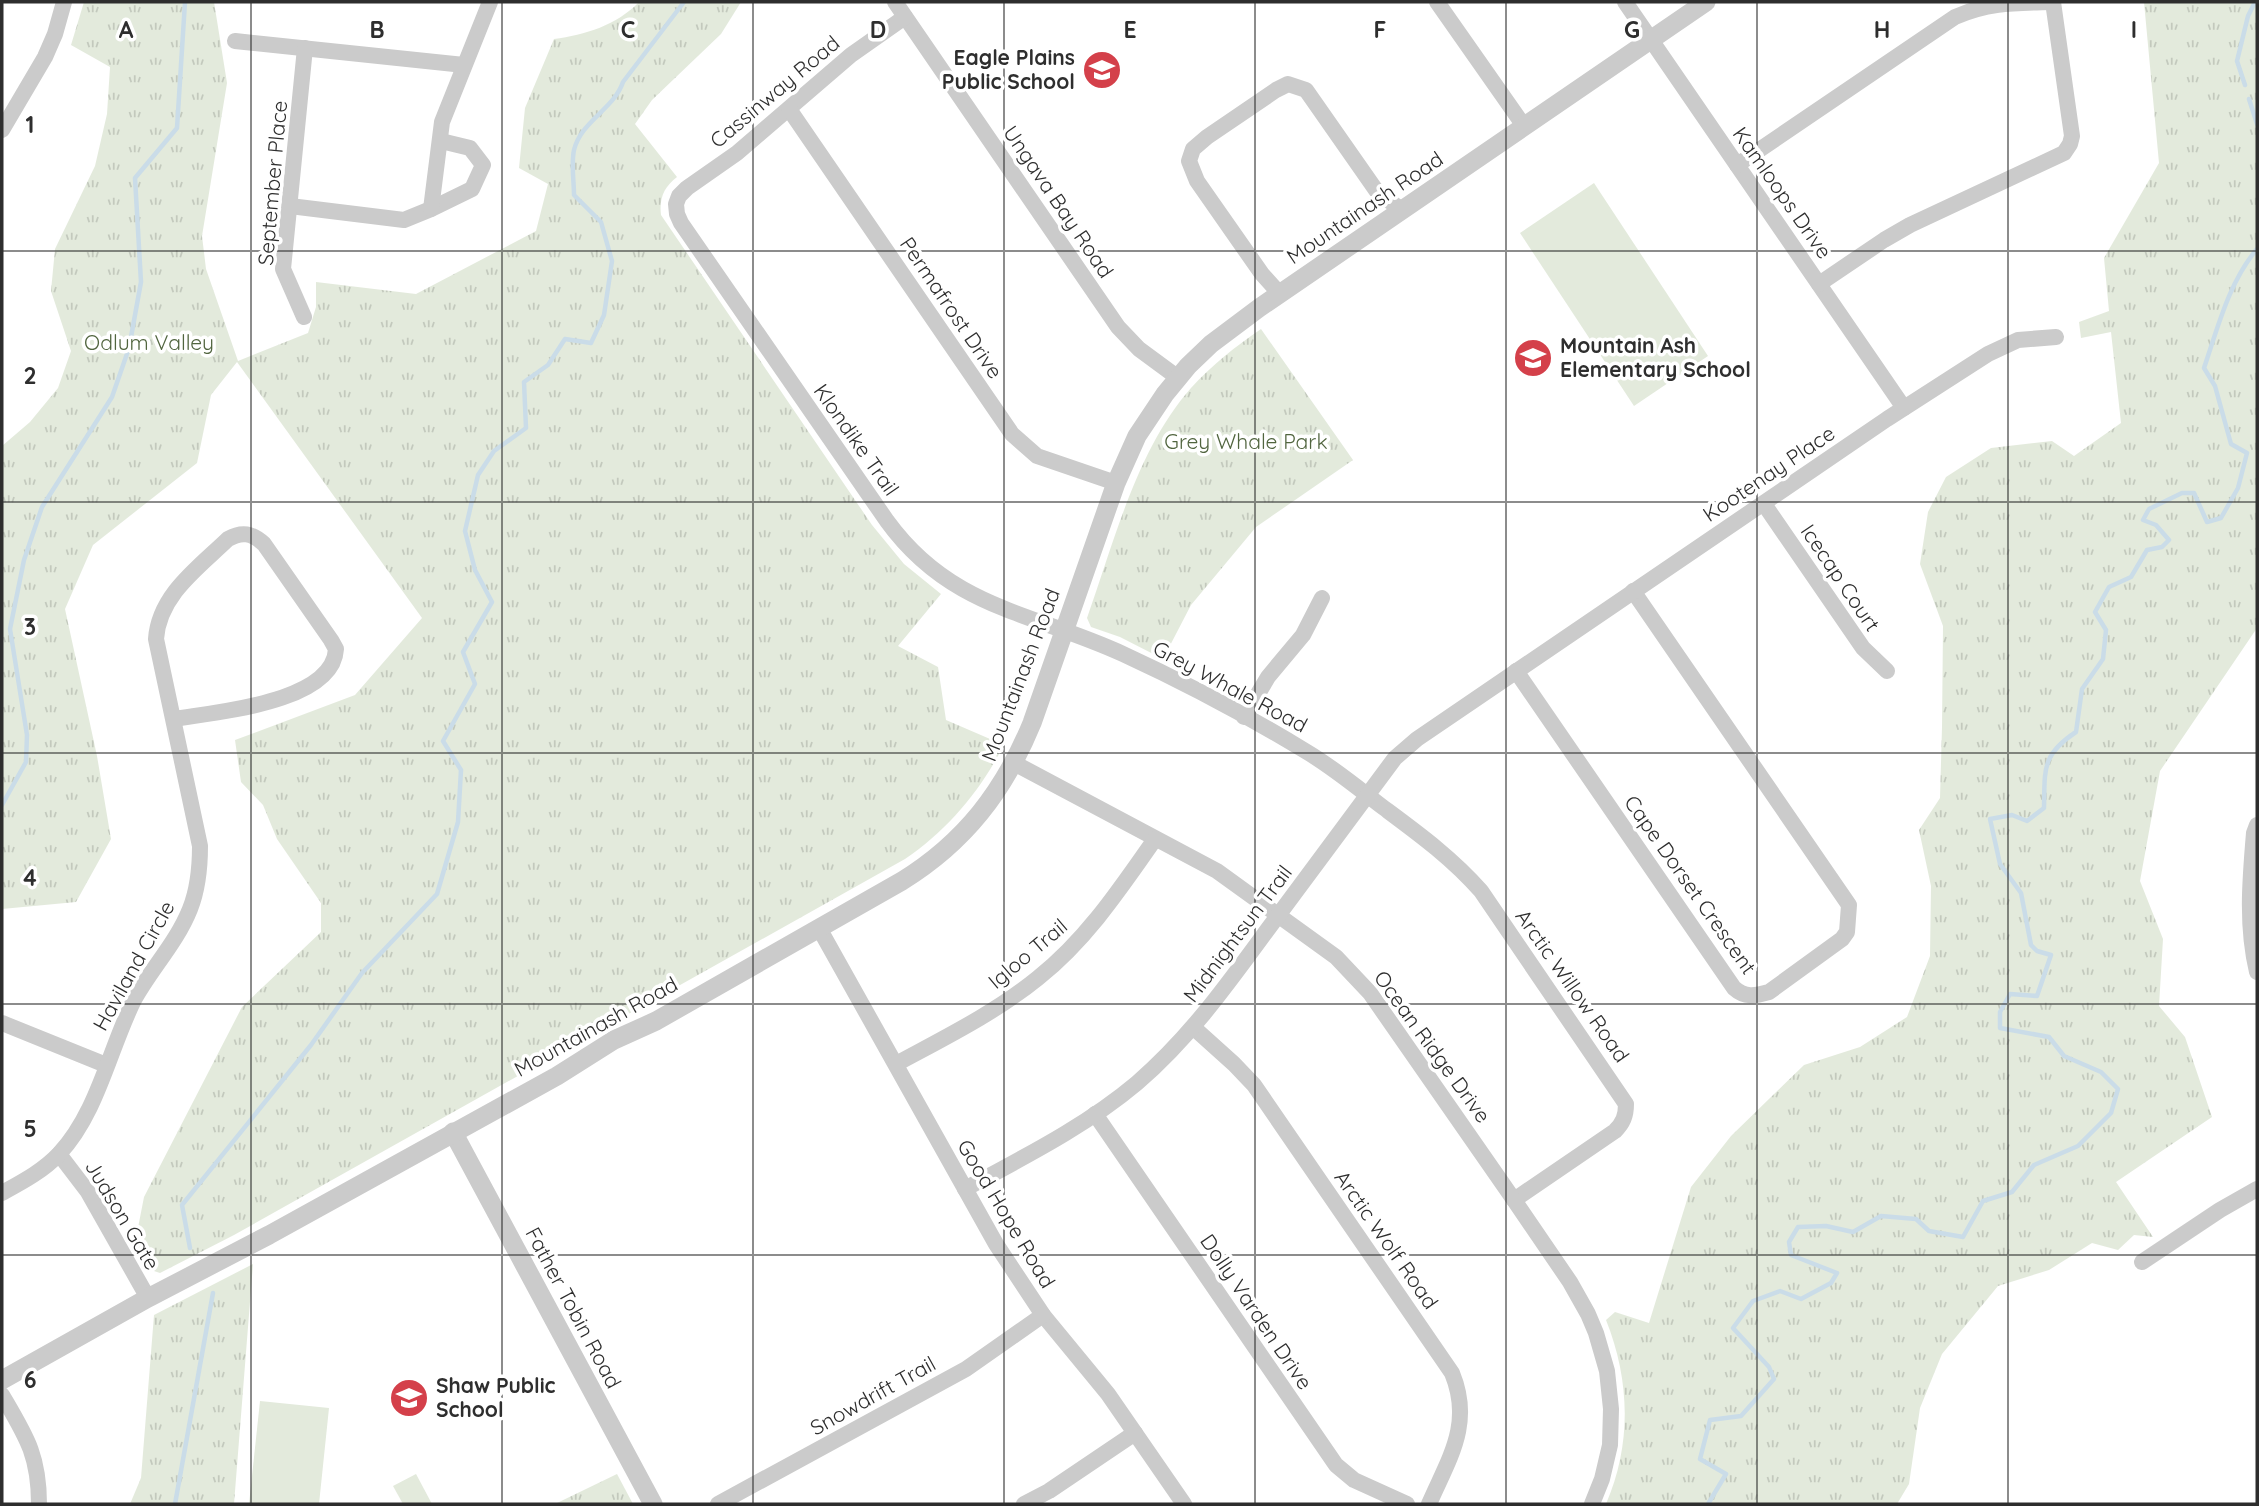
<svg xmlns="http://www.w3.org/2000/svg" width="2259" height="1506" font-family="Quicksand,sans-serif">
	<style>
		.grass { fill: #e3eadc }
		.park { fill: url(#park-tufts) }
		.lines { fill: none; stroke-linecap: round; stroke-linejoin: round }
		.stream { stroke: #cadce8; stroke-width: 4.5 }
		.minor { stroke: #cbcbcb; stroke-width: 16 }
		.tertiary { stroke: #cbcbcb; stroke-width: 19 }
		.grid { fill: none; stroke: #2e2e2e; stroke-width: 2; stroke-opacity: 0.55 }
		.labels { text-anchor: middle; stroke-width: 7; stroke-linejoin: round; paint-order: stroke }
		.poi-label { font-size: 21px; font-weight: bold; fill: #2e2e2e; stroke: #fff; text-anchor: start }
		.street-label { font-size: 21px; fill: #2e2e2e; stroke: #fff }
		.park-label { font-size: 21px; fill: #51653f; stroke: #fff }
		.grid-label { font-size: 23px; text-anchor: middle; font-weight: bold; fill: #2e2e2e; stroke: #fff; stroke-width: 7; stroke-linejoin: round; paint-order: stroke }
	</style>
	<defs>
		<pattern id="park-tufts" width="24" height="20" patternUnits="userSpaceOnUse" patternTransform="scale(1.75)"><rect width="24" height="20" fill="#e3eadc"/><path d="M3 7l-1-3M5 7V3M7 7l1-3M15 17l-1-3M17 17v-4M19 17l1-3" fill="none" stroke="#c3c9bd"/></pattern>
	</defs>
	<rect width="100%" height="100%" fill="#fff"/>
	<!-- grass -->
	<g class="grass">
		<polygon points="1594,183 1708,356 1634,406 1520,233"/>
		<polygon points="260,1401 329,1408 319,1504 249,1504"/>
		<polygon points="416,1474 432,1504 403,1504 393,1486"/>
	</g>
	<!-- park -->
	<g class="park">
		<path d="M84,2H214L227,83L202,236L206,269L238,361L308,333L316,307V282L416,294L536,231L548,184L519,168L525,108L554,39C585,35 617,25 639,2H741L721,34L652,100L635,124L677,177C664,187 659,198 661,215L872,525L904,564L941,594L898,646L938,667L946,720L1004,745C980,791 948,830 905,859L234,1235L160,1273L151,1270L135,1243L144,1197L242,1007L321,932V903L277,839L263,805L241,782L235,740L355,695L422,618L237,362L211,395L197,463L93,545L65,609L97,756L111,839L76,902L2,909V446L30,422L58,388L71,351L51,291L55,249L95,166L107,114L110,67L71,45Z"/>
		<path d="M2144,2H2257V628L2160,771L2140,881L2163,939L2159,1006L2185,1037L2212,1117L2116,1182L2153,1237L2134,1235L2118,1250L2092,1243L2049,1270L1998,1286L1942,1354L1920,1408L1909,1484L1897,1504H1606C1632,1444 1630,1380 1606,1320L1615,1312L1649,1323L1691,1187L1731,1136L1804,1065L1860,1047L1907,1017L1930,956L1931,886L1919,830L1940,798L1942,727L1943,626L1920,564L1928,512L1946,477L1991,448L2052,441L2074,456L2121,423L2111,332L2081,338L2079,322L2109,311L2104,258L2159,163Z"/>
		<path d="M1261,329L1353,460L1256,527L1191,605L1163,659L1120,637L1091,627L1087,618C1114,542 1137,449 1191,388C1212,365 1236,346 1261,329Z"/>
		<polygon points="253,1264 234,1504 130,1504 141,1478 154,1315"/>
		<polygon points="617,1474 633,1504 555,1504"/>
	</g>
	<g class="lines">
		<!-- stream -->
		<g class="stream">
			<polyline points="2245,85 2237,61 2248,16 2255,2"/>
			<polyline points="2249,99 2257,124"/>
			<polyline points="2,805 26,762 27,735 10,629 24,560 42,507 112,397 129,348 141,282 135,178 177,128 185,2"/>
			<path d="M190,1248L182,1205L311,1045L362,973L437,894L458,822L461,770L443,741L475,684L463,652L492,602L475,570L465,531L478,475L494,451L526,428L524,382L548,365L565,339L591,343L604,315L612,261L601,222L574,195C574,181 571,164 574,150C581,121 614,109 623,82L684,2"/>
			<polyline points="175,1504 213,1293"/>
			<path d="M1708,1504L1726,1474L1700,1459L1710,1420L1741,1416L1774,1379L1769,1367L1733,1328L1753,1301L1780,1291L1801,1299L1831,1283L1837,1273L1791,1255L1789,1242L1798,1227L1826,1226L1853,1232L1881,1216L1916,1219L1929,1231L1963,1237L1983,1201L2012,1192L2034,1165L2078,1146L2111,1113L2118,1089L2101,1072L2064,1056L2049,1037L2000,1028V1012L2010,994L2037,996L2051,955L2037,951L2031,945L2021,893L2000,864L1990,819L2012,815L2027,821L2044,808C2045,770 2041,755 2076,732L2082,689L2103,659L2106,630L2095,612L2109,587L2131,577L2147,550L2162,547L2169,540L2156,525L2143,520L2149,509L2182,493H2194L2207,522L2221,518L2238,488L2247,453L2231,444L2215,386L2204,368C2218,327 2229,282 2257,249"/>
		</g>
		<!-- minor -->
		<g class="minor">
			<polyline points="895,2 1118,327 1139,349 1177,377"/>
			<polyline points="1437,2 1524,126"/>
			<polyline points="1625,2 1904,408"/>
			<path d="M905,17L851,55L737,153L687,188L679,196L676,204L677,214L681,223L887,521C951,609 1032,612 1123,654C1186,683 1248,716 1307,752C1334,768 1359,789 1384,808C1419,834 1452,858 1481,891L1626,1104C1626,1116 1623,1123 1615,1131L1514,1200"/>
			<polyline points="235,41 464,65"/>
			<polyline points="789,109 1012,434 1037,456 1116,483"/>
			<polyline points="2,130 45,57 55,34 64,2"/>
			<path d="M1737,165L1955,17C1989,2 2016,3 2053,2"/>
			<polyline points="290,206 404,220 431,209 472,189 483,165 470,148 441,141"/>
			<polyline points="431,209 442,122 490,2"/>
			<polyline points="1819,284 1884,240 1910,225 2064,153 2070,144 2072,136 2053,2"/>
			<polyline points="1280,294 1262,274 1197,181 1189,161 1193,149 1207,137 1276,90 1288,84 1306,90 1378,193 1402,210"/>
			<polyline points="304,317 283,269 305,48"/>
			<polyline points="1764,504 1863,648 1887,671"/>
			<path d="M1516,671L1734,988C1745,998 1755,996 1769,992L1842,939L1847,932L1849,905L1633,591"/>
			<polyline points="1244,717 1268,677 1303,635 1322,598"/>
			<polyline points="1014,763 1217,871 1336,957 1370,993 1514,1200 1570,1282 1588,1314 1596,1333 1607,1371 1611,1409 1610,1445 1602,1479 1592,1504"/>
			<path d="M2257,825L2254,833C2250,880 2246,926 2257,972"/>
			<polyline points="819,928 996,1244 1043,1315 1108,1394 1184,1504"/>
			<polyline points="2,1023 106,1065"/>
			<path d="M1194,1028L1234,1064L1254,1085L1452,1373C1473,1424 1449,1458 1429,1504"/>
			<path d="M896,1064C944,1038 995,1013 1038,978C1086,940 1120,889 1155,839"/>
			<polyline points="1095,1114 1336,1465 1354,1480 1407,1504"/>
			<polyline points="59,1154 88,1192 148,1298"/>
			<path d="M965,1189C1024,1157 1086,1126 1137,1083C1190,1037 1227,985 1268,929C1310,872 1352,815 1395,758L1417,739L1887,419L1988,354L2018,340L2056,337"/>
			<path d="M2,1193C22,1182 43,1171 59,1154C98,1112 109,1050 134,1000C151,969 177,942 190,909C198,889 200,867 200,846L156,639C159,595 198,568 228,539C242,531 252,533 264,544L331,640L336,649C333,703 215,712 174,719"/>
			<polyline points="2142,1262 2220,1210 2257,1189"/>
			<path d="M2,1395C26,1436 39,1455 39,1504"/>
			<polyline points="718,1504 966,1369 1043,1315"/>
			<polyline points="1024,1504 1049,1491 1135,1433"/>
		</g>
		<!-- tertiary -->
		<g class="tertiary">
			<polyline points="453,1132 653,1504"/>
			<path d="M2,1380L148,1298L269,1235L557,1076L614,1040L656,1021L902,881C965,842 1004,791 1032,723L1116,483L1137,436L1165,394L1188,366L1211,344L1259,308L1706,2"/>
		</g>
	</g>
	<!-- grid -->
	<path class="grid" d="M251,2V1504M502,2V1504M753,2V1504M1004,2V1504M1255,2V1504M1506,2V1504M1757,2V1504M2008,2V1504M2,251H2257M2,502H2257M2,753H2257M2,1004H2257M2,1255H2257"/>
	<!-- icons -->
	<defs>
		<symbol id="school-disc" viewBox="-11 -11 22 22"><circle r="9.5" fill="#d4404a" stroke="#fff"/><path d="M0-5L7-2L0 1L-7-2ZM-4 1L0 2.5L4 1V4Q0 6-4 4Z" fill="#fff"/></symbol>
	</defs>
	<g fill-rule="evenodd">
		<use href="#school-disc" x="1080" y="48" width="44" height="44"/>
		<use href="#school-disc" x="1511" y="336" width="44" height="44"/>
		<use href="#school-disc" x="387" y="1376" width="44" height="44"/>
	</g>
	<g class="labels">
		<!-- poi labels -->
		<g class="poi-label">
			<text x="1075" y="65" text-anchor="end">Eagle Plains<tspan x="1075" dy="24">Public School</tspan></text>
			<text x="1560" y="353">Mountain Ash<tspan x="1560" dy="24">Elementary School</tspan></text>
			<text x="436" y="1393">Shaw Public<tspan x="436" dy="24">School</tspan></text>
		</g>
		<!-- street labels -->
		<g class="street-label">
			<text transform="translate(775 92) rotate(-40)" y="7">Cassinway Road</text>
			<text transform="translate(273 183) rotate(-85)" y="7">September Place</text>
			<text transform="translate(1782 193) rotate(55)" y="7">Kamloops Drive</text>
			<text transform="translate(1058 202) rotate(56)" y="7">Ungava Bay Road</text>
			<text transform="translate(1365 208) rotate(-34)" y="7">Mountainash Road</text>
			<text transform="translate(951 308) rotate(56)" y="7">Permafrost Drive</text>
			<text transform="translate(856 440) rotate(55)" y="7">Klondike Trail</text>
			<text transform="translate(1769 474) rotate(-34)" y="7">Kootenay Place</text>
			<text transform="translate(1840 578) rotate(56)" y="7">Icecap Court</text>
			<text transform="translate(1021 675) rotate(-69)" y="7">Mountainash Road</text>
			<text transform="translate(1230 687) rotate(28)" y="7">Grey Whale Road</text>
			<text transform="translate(1690 885) rotate(55)" y="7">Cape Dorset Crescent</text>
			<text transform="translate(1238 934) rotate(-53)" y="7">Midnightsun Trail</text>
			<text transform="translate(1028 954) rotate(-40)" y="7">Igloo Trail</text>
			<text transform="translate(134 966) rotate(-61)" y="7">Haviland Circle</text>
			<text transform="translate(1572 986) rotate(55)" y="7">Arctic Willow Road</text>
			<text transform="translate(596 1027) rotate(-29)" y="7">Mountainash Road</text>
			<text transform="translate(1432 1047) rotate(54)" y="7">Ocean Ridge Drive</text>
			<text transform="translate(1006 1214) rotate(59)" y="7">Good Hope Road</text>
			<text transform="translate(122 1215) rotate(59)" y="7">Judson Gate</text>
			<text transform="translate(1386 1240) rotate(55)" y="7">Arctic Wolf Road</text>
			<text transform="translate(573 1308) rotate(62)" y="7">Father Tobin Road</text>
			<text transform="translate(1256 1312) rotate(56)" y="7">Dolly Varden Drive</text>
			<text transform="translate(873 1396) rotate(-29)" y="7">Snowdrift Trail</text>
		</g>
		<!-- park labels -->
		<g class="park-label">
			<text x="149" y="350">Odlum Valley</text>
			<text x="1246" y="449">Grey Whale Park</text>
		</g>
	</g>
	<g class="grid-label">
		<text x="126" y="38">A</text>
		<text x="377" y="38">B</text>
		<text x="628" y="38">C</text>
		<text x="878" y="38">D</text>
		<text x="1130" y="38">E</text>
		<text x="1380" y="38">F</text>
		<text x="1632" y="38">G</text>
		<text x="1882" y="38">H</text>
		<text x="2134" y="38">I</text>
		<text x="30" y="133">1</text>
		<text x="30" y="384">2</text>
		<text x="30" y="635">3</text>
		<text x="30" y="886">4</text>
		<text x="30" y="1137">5</text>
		<text x="30" y="1388">6</text>
	</g>
	<!-- border -->
	<rect width="2259" height="1506" fill="none" stroke="#2e2e2e" stroke-width="7"/>
</svg>
